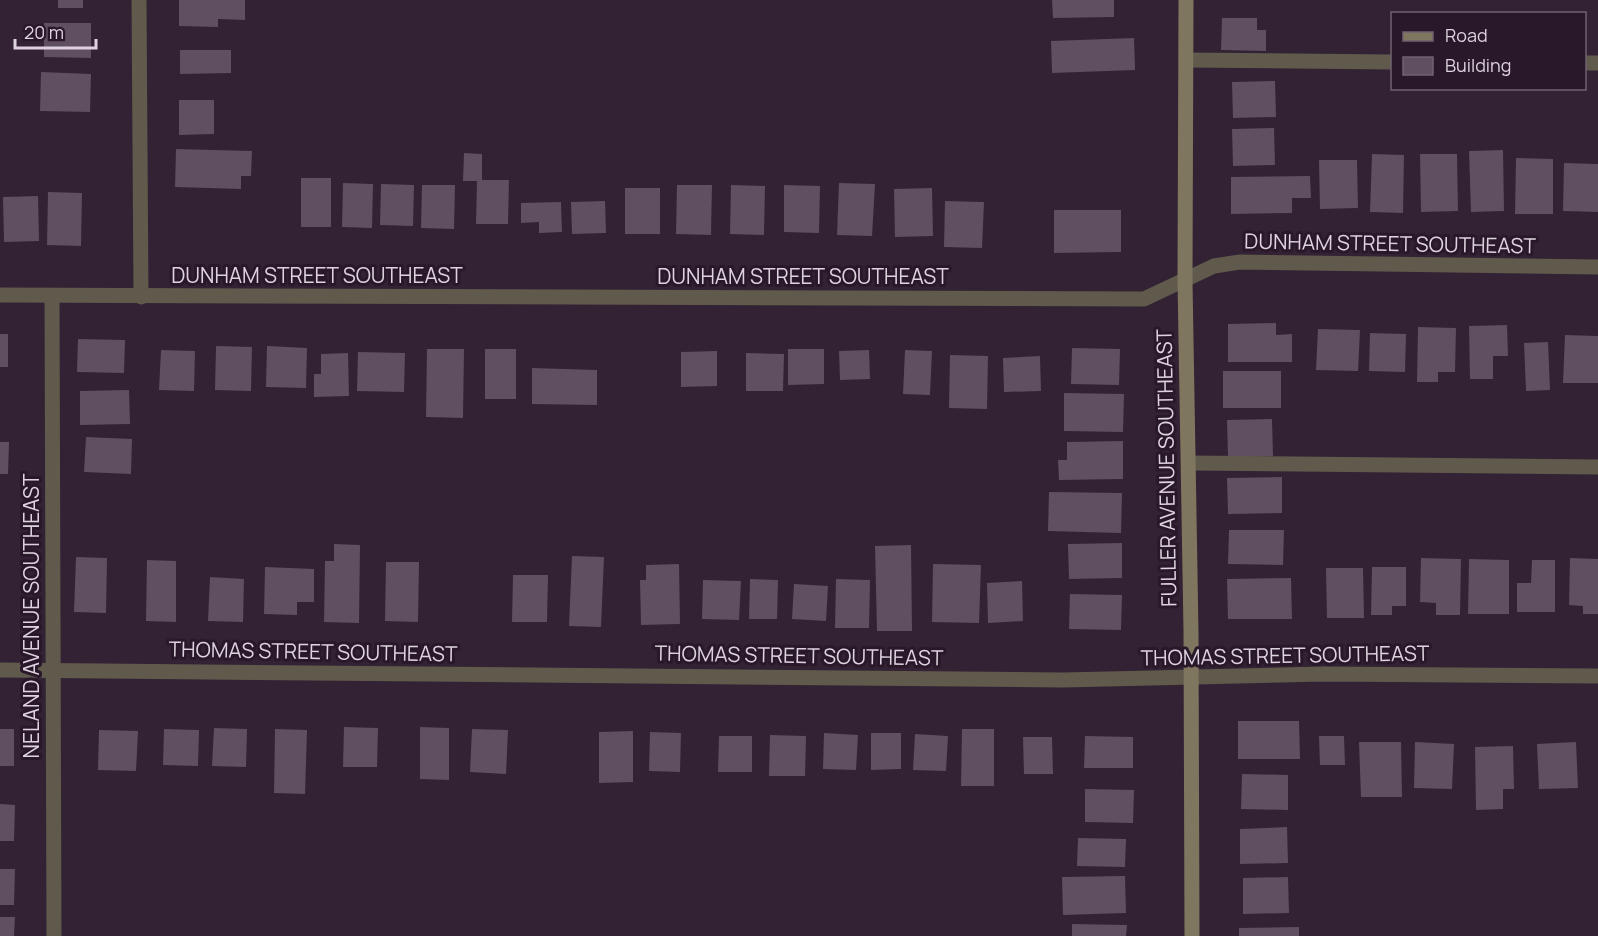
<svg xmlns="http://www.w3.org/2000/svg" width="1598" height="936" font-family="Manrope,sans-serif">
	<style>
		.building { fill: #604e61 }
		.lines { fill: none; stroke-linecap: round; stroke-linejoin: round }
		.service { stroke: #5f5a4c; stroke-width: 15 }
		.minor { stroke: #5f5a4c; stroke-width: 15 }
		.secondary { stroke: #7e765e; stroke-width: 15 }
		.labels { text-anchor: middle; stroke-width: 6; stroke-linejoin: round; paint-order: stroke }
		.street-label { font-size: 21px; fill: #ddd2dd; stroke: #281829 }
	</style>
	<rect width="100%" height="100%" fill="#322233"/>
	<!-- building -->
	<g class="building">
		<rect x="58" y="0" width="25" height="8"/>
		<polygon points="179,0 245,0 245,20 218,19 218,27 179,26"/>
		<polygon points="1052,0 1114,0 1114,17 1053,18"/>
		<polygon points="1222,18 1257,18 1257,30 1266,30 1266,51 1221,50"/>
		<polygon points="44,23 91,23 91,58 44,57"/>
		<polygon points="1134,38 1135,70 1052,73 1051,41"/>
		<polygon points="180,50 231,50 231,73 180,74"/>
		<polygon points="41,72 91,74 90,112 40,111"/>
		<polygon points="1275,81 1276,117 1233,118 1232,82"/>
		<polygon points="179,100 214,100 214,134 179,135"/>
		<polygon points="1274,128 1275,165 1233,166 1232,129"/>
		<polygon points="176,149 252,151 251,176 241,176 241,189 175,187"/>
		<polygon points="1503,150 1504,211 1471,212 1469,151"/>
		<polygon points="464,153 482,154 482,180 509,180 508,224 476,224 477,181 463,181"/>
		<polygon points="1372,154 1404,155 1403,213 1370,212"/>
		<polygon points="1420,154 1457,154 1458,211 1421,212"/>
		<polygon points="1516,158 1553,159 1553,214 1515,214"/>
		<polygon points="1319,160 1357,160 1358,208 1320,209"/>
		<polygon points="1564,163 1598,164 1598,212 1563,211"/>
		<polygon points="1310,176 1311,198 1292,198 1292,213 1231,214 1231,177"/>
		<rect x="301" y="178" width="30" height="49"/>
		<polygon points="343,183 373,184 372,228 342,227"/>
		<polygon points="839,183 875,184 872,236 837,235"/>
		<polygon points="381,184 414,185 413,226 380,225"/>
		<polygon points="422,185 455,185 454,229 421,228"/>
		<polygon points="677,185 712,185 711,235 676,234"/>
		<polygon points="731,185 765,186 764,235 730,234"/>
		<polygon points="784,185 820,186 819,233 784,232"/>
		<rect x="625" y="188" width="35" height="46"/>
		<polygon points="932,188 933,236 895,237 894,189"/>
		<polygon points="48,192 82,193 81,246 47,245"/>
		<polygon points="38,196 39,241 4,242 3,197"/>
		<polygon points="605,201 606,233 572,234 571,202"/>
		<polygon points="945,201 984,202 982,248 944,247"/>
		<polygon points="561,202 562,232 539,233 539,222 521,223 521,203"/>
		<polygon points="1054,210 1121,210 1121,252 1054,253"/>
		<polygon points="1276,323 1276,335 1292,334 1292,362 1228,362 1228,324"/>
		<polygon points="1507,325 1508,356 1493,356 1493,379 1470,379 1469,326"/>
		<polygon points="1418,327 1456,328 1455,372 1438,372 1438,382 1417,382"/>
		<polygon points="1318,329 1360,330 1358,371 1316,370"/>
		<polygon points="1370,333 1406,334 1405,372 1369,371"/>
		<rect x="0" y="334" width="8" height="33"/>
		<polygon points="1565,335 1598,336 1598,383 1563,383"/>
		<polygon points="78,339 125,340 124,373 77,372"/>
		<polygon points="1548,342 1550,390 1526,391 1524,343"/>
		<polygon points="216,346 252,347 251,391 215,390"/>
		<polygon points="267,346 307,348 306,388 266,387"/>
		<polygon points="1072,348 1120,349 1119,385 1071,384"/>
		<polygon points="427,349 464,349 463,418 426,417"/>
		<rect x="485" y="349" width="31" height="50"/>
		<polygon points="788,349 824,349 824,384 788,385"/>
		<polygon points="161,350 195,351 194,391 159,390"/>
		<polygon points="869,350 870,379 840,380 839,351"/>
		<polygon points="905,350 932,351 930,395 903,394"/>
		<polygon points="717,351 717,386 681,387 681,352"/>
		<polygon points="358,352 405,353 404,392 357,391"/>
		<polygon points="348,353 349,396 314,397 314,374 321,374 321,354"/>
		<polygon points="746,353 784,354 783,391 746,391"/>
		<polygon points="950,355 988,356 987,409 949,408"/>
		<polygon points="1040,356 1041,391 1004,392 1003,358"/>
		<polygon points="532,368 597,370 597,405 532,404"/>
		<rect x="1223" y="371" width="58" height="37"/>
		<polygon points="129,390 130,424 80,425 80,391"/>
		<polygon points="1064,393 1124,394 1123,432 1064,431"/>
		<polygon points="1272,419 1273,456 1228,457 1227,420"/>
		<polygon points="86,437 132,439 131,474 84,472"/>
		<polygon points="1123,441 1123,479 1059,480 1058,460 1067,460 1067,442"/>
		<polygon points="0,442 9,442 8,474 0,474"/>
		<polygon points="1282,477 1282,513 1228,514 1227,478"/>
		<polygon points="1049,492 1122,493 1121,533 1048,531"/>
		<polygon points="1229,530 1284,530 1283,565 1228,564"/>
		<polygon points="1122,543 1122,578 1069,579 1068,544"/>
		<polygon points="334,544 360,545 359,623 324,622 325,561 334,561"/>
		<polygon points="911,545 912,631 877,631 875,546"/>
		<polygon points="572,556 604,557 601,627 569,626"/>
		<polygon points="76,557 107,558 106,613 74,612"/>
		<polygon points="1421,558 1461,559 1460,615 1436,615 1436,603 1420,602"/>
		<polygon points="1570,558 1598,559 1598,614 1583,614 1583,606 1569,605"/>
		<polygon points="1469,559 1509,560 1509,614 1468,614"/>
		<polygon points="147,560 176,561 176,622 146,621"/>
		<polygon points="1532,560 1555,560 1555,612 1517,612 1517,583 1531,583"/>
		<polygon points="386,562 419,562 418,622 385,621"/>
		<polygon points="679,564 680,624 641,625 640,580 646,580 646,565"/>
		<polygon points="933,564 981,565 979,623 932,622"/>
		<polygon points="265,567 314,569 314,602 297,602 297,615 264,614"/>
		<polygon points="1372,567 1406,567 1406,606 1392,606 1392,615 1371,615"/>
		<polygon points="1326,568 1363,568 1364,618 1327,618"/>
		<polygon points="513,575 548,575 547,622 512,622"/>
		<polygon points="210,577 244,579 243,622 208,621"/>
		<polygon points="1291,578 1292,619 1228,619 1227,579"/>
		<polygon points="750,579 778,580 777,619 749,619"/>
		<polygon points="836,579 870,580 869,628 835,628"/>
		<polygon points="703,580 741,581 739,620 702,619"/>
		<polygon points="1022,581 1023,621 988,623 987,583"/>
		<polygon points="794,584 828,586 826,621 792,619"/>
		<polygon points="1070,594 1122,595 1121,630 1069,629"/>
		<polygon points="1238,721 1299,721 1300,759 1238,759"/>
		<polygon points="344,727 378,728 377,767 343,767"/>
		<polygon points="420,727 449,728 449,780 420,779"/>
		<polygon points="214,728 247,729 246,767 212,766"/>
		<rect x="0" y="729" width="14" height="37"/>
		<polygon points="164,729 199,730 198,766 163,765"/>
		<polygon points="275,729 307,730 305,794 274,793"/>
		<polygon points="472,729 508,730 506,774 470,772"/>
		<polygon points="962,729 994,729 994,786 961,786"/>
		<polygon points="99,730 138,731 136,771 98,770"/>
		<polygon points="633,731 633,782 599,783 599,732"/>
		<polygon points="650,732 681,733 680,772 649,771"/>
		<polygon points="824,733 858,735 856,770 823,769"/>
		<polygon points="871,733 901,733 901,769 871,770"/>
		<polygon points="915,734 948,736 946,771 913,770"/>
		<polygon points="770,735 806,736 805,776 769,776"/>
		<polygon points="719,736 752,736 752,772 718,772"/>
		<polygon points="1085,736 1133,737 1133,768 1084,768"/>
		<polygon points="1319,736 1344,736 1345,765 1320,765"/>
		<polygon points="1023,737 1052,737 1053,774 1024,774"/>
		<polygon points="1359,742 1401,742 1402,797 1361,797"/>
		<polygon points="1415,742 1454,744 1452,789 1414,788"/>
		<polygon points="1576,742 1578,788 1539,789 1537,744"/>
		<polygon points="1513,746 1514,789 1503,789 1503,809 1476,810 1475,747"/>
		<polygon points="1242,774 1288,775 1288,810 1241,809"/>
		<polygon points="1085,789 1134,790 1133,823 1085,822"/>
		<polygon points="0,804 15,805 14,841 0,841"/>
		<polygon points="1287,827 1288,863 1240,864 1240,829"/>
		<polygon points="1078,838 1126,839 1125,867 1077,866"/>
		<polygon points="0,869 15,869 14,905 0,905"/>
		<polygon points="1125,876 1126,913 1063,915 1062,877"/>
		<polygon points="1288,877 1289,913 1243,914 1243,878"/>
		<polygon points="0,917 15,917 14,936 0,936"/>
		<polygon points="1072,924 1127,925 1126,936 1072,936"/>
		<polygon points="1299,927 1299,936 1239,936 1239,928"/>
	</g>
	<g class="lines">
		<!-- service -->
		<g class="service">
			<polyline points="1186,60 1392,62"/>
			<polyline points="1584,63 1598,63"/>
			<polyline points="1189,463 1598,467"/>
		</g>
		<!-- minor -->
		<g class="minor">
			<polyline points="139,0 141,297"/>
			<polyline points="0,295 1144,299 1214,266 1240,262 1598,267"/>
			<polyline points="52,296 54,936"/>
			<polyline points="0,670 1063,680 1323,674 1598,676"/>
		</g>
		<!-- secondary -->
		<polyline class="secondary" points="1186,0 1185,281 1191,631 1192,936"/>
	</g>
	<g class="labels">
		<!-- street labels -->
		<g class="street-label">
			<text transform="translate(1390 244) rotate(1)" y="7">DUNHAM STREET SOUTHEAST</text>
			<text x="317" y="283">DUNHAM STREET SOUTHEAST</text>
			<text x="803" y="284">DUNHAM STREET SOUTHEAST</text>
			<text transform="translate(1167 468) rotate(-91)" y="7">FULLER AVENUE SOUTHEAST</text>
			<text transform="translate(32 616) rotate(-90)" y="7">NELAND AVENUE SOUTHEAST</text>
			<text transform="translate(313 652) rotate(1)" y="7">THOMAS STREET SOUTHEAST</text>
			<text transform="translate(799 656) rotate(1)" y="7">THOMAS STREET SOUTHEAST</text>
			<text transform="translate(1285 656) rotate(-1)" y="7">THOMAS STREET SOUTHEAST</text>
		</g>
	</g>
	<!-- legend -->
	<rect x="1391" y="12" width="195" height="78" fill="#281829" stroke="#706271" stroke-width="1.5"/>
	<rect x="1403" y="32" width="30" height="9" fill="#7e765e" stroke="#706271" stroke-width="1.5"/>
	<text x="1445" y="42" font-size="18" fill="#ddd2dd">Road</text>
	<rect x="1403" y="57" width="30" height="18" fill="#604e61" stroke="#706271" stroke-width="1.5"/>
	<text x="1445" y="72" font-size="18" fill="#ddd2dd">Building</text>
	<!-- scale -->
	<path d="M15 39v9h81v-9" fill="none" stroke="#ddd2dd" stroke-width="3"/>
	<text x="24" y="39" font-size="18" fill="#ddd2dd" stroke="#281829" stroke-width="4.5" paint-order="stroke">20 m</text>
</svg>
